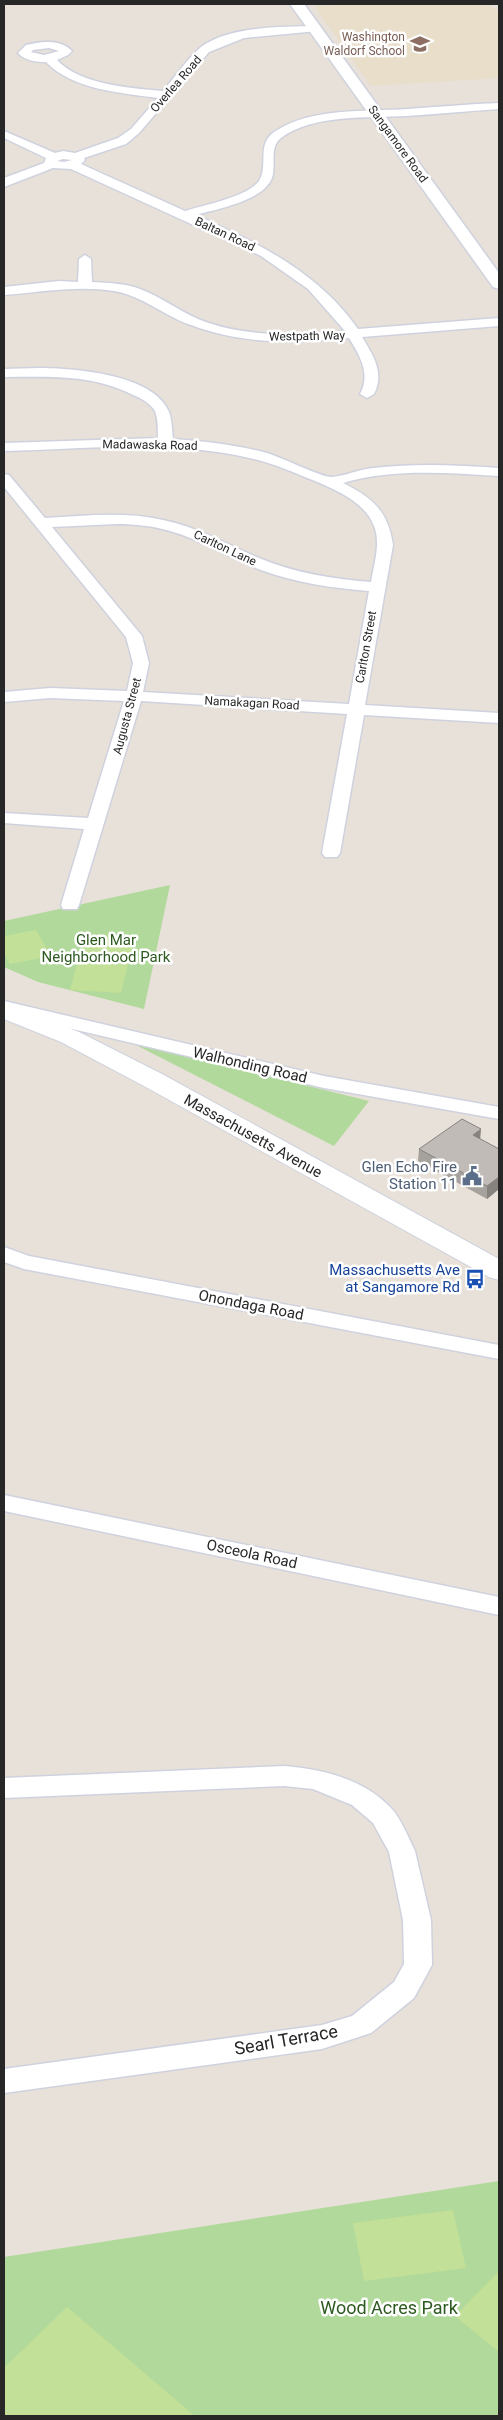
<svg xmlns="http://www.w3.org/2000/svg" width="503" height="2420" font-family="Roboto,sans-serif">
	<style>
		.education { fill: #e8deca }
		.green { fill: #b1d99b }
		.pitch { fill: #c2e097 }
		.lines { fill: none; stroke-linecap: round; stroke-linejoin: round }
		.minor-casing { stroke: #cfd2de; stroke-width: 3 }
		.tertiary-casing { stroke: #cfd2de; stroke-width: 3 }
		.secondary-casing { stroke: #cfd2de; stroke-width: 2 }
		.minor { fill: #fff; fill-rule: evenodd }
		.tertiary { fill: #fff; fill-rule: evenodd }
		.secondary { fill: #fff; fill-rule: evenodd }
		.wall { fill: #a5a19d }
		.shaded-wall { fill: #86837f }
		.building { fill: #c0bbb6; stroke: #86837f }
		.labels { text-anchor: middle; stroke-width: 5; stroke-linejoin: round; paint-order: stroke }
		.far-education-label { font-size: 12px; fill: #785e54; stroke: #fff; text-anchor: end }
		.far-street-label { font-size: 12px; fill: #272727; stroke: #fff }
		.park-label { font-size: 15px; fill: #2d5a20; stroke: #fff }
		.street-label { font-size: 15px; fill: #272727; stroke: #fff }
		.service-label { font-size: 15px; fill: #4e5e75; stroke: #fff; text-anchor: end }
		.transit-label { font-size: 15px; fill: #164399; stroke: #fff; text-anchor: end }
		.near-street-label { font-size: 18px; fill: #272727; stroke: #fff }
		.near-park-label { font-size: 18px; fill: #2d5a20; stroke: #fff }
	</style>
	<rect width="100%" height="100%" fill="#e8e1d9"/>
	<!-- education -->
	<polygon class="education" points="350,4 485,4 499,11 499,78 371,86 314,6"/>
	<!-- green -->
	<g class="green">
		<polygon points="170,885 144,1009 38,982 4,967 4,921"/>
		<polygon points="130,1042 369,1101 334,1146"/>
		<polygon points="499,2181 499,2416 4,2416 4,2257"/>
	</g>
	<!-- pitch -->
	<g class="pitch">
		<polygon points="36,930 51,956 10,964 4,953 4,936"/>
		<polygon points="85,934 135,937 121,993 70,990"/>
		<polygon points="453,2210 466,2268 364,2281 353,2223"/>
		<polygon points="499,2271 499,2352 455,2316"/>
		<polygon points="67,2307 195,2416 4,2416 4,2368"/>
	</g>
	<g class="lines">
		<defs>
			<g id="minor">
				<path d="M314,26L319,29L318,31L244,38L209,52L139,133L126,144L84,158L85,160L81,164L185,211C204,205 247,197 259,181C269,165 256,145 274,132C311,107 365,112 408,109C438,107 469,104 499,103V109C468,111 438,114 407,116C370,118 312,114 281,138C270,146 275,162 273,174C269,200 217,209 196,215C259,244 317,271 358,329L499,318V326L362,337C373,355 385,373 374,394L367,398L360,394C371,374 360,356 349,338C293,343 245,345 191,325C164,316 143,296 114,291C78,285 40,292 4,295V287L59,281L78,282L79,259L85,255L91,259L92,282C108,283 125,283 140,289C161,297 178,310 198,319C244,338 296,335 345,331L308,289L261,256L71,169L53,168L4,187V178L44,163L46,158L4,138V131L55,153L63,151L75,153L118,138L131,129L158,98C122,93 73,90 46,62C36,62 25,61 18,53L26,45C41,41 61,39 72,51L68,55L57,60C81,85 130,88 163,91C175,77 187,59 201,47C229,26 280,27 314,26ZM49,48L59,51L44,55L31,52L33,50ZM63,159L72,160L64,162L57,161Z"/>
				<path d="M38,368C73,368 154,374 169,412C172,420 172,430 173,439C205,441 237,445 267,453C281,457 323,478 332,477C346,476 359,469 373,468C415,463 457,465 499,468V476C448,473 393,468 343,483C373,498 388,511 393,545L365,705L499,713V723L364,715L340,853L337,857H325L322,853L347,714L141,701L79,905L77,909H63L61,905L84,829L4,823V813L88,818L124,701L50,698L4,702V692L50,688L127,691L133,663L126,637L4,487V474L9,475L45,518C84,516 124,511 163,520C198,527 227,545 259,558C295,573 332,579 371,582C374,564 381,543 374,526C365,502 336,490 315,481C295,473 275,464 254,459C172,439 87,449 4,451V443L158,438C158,430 158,419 155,411C151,404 141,398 133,395C92,374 49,377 4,377V369ZM117,524C135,524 153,526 170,531C202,540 230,558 261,570C296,583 332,588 369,591L349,704L143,692L149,663L142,636L52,527Z"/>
				<polygon points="4,1001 324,1076 499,1107 499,1119 324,1088 4,1013"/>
				<polygon points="4,1247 29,1256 499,1345 499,1359 24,1269 4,1262"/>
				<polygon points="4,1495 499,1597 499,1615 4,1511"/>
				<path d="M284,1766C322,1769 363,1779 390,1807C401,1818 408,1837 415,1851L431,1920L432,1965L414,1998L371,2033L322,2049L4,2093V2069L322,2025L352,2016L394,1982L404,1964L403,1920L389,1852L373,1823L352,1805L313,1789L284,1786L4,1798V1778Z"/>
			</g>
			<polygon id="tertiary" points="290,4 304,4 499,273 499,289 493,287"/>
			<polygon id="secondary" points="4,1002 79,1032 162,1074 499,1259 499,1280 489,1277 144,1086 61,1042 4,1019"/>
		</defs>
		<!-- minor casing -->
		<use href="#minor" class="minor-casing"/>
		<!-- tertiary casing -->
		<use href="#tertiary" class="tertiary-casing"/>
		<!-- secondary casing -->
		<use href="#secondary" class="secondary-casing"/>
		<!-- minor -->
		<use href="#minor" class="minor"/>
		<!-- tertiary -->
		<use href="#tertiary" class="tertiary"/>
		<!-- secondary -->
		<use href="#secondary" class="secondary"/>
	</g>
	<!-- wall -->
	<polygon class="wall" points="480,1139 499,1149 499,1189 487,1199 418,1161 419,1149"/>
	<!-- shaded-wall -->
	<g class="shaded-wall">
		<polygon points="481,1129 480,1142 473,1135"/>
		<polygon points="499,1177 499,1189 487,1199 487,1186"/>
	</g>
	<!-- building -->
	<polygon class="building" points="462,1119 481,1129 473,1135 499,1149 499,1177 487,1186 419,1149"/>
	<!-- icons -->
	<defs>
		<symbol id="school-bare" viewBox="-9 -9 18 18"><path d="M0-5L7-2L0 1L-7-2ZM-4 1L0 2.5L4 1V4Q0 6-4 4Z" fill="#8d6e63" stroke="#fff" stroke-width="2.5" paint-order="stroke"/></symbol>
		<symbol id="civic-bare" viewBox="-9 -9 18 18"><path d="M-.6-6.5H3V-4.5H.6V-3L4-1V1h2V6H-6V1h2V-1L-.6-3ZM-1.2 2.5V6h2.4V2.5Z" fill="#5c6f8a" stroke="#fff" stroke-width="2.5" paint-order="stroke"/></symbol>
		<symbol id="bus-bare" viewBox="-9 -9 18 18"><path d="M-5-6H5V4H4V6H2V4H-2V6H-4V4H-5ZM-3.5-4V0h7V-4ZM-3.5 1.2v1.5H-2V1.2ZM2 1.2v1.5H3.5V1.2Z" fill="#1a4fb4" stroke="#fff" stroke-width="2.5" paint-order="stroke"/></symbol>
	</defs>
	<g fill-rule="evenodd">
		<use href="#school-bare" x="406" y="30" width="28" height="28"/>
		<use href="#civic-bare" x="458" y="1162" width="28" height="28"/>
		<use href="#bus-bare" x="461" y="1265" width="28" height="28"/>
	</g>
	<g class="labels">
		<!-- far-education labels -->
		<g class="far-education-label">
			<text x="405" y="41">Washington<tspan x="405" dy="14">Waldorf School</tspan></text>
		</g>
		<!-- far-street labels -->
		<g class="far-street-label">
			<text transform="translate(176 84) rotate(-49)" y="4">Overlea Road</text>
			<text transform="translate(398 144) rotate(54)" y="4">Sangamore Road</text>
			<text transform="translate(225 234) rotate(25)" y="4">Baltan Road</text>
			<text transform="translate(307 336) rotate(-1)" y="4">Westpath Way</text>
			<text transform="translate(150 445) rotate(1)" y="4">Madawaska Road</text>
			<text transform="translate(225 548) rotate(25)" y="4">Carlton Lane</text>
			<text transform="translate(366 647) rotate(-80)" y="4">Carlton Street</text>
			<text transform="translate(252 703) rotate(3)" y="4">Namakagan Road</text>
			<text transform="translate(127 716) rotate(-75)" y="4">Augusta Street</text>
		</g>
		<!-- park labels -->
		<g class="park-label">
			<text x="106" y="945">Glen Mar<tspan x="106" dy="17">Neighborhood Park</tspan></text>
		</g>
		<!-- street labels -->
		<g class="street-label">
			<text transform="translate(250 1065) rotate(13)" y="5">Walhonding Road</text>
			<text transform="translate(253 1136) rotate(29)" y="5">Massachusetts Avenue</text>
			<text transform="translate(251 1305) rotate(11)" y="5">Onondaga Road</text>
			<text transform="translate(252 1554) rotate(12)" y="5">Osceola Road</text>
		</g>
		<!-- service labels -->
		<g class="service-label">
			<text x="457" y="1172">Glen Echo Fire<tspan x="457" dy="17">Station 11</tspan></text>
		</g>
		<!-- transit labels -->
		<g class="transit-label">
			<text x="460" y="1275">Massachusetts Ave<tspan x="460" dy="17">at Sangamore Rd</tspan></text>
		</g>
		<!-- near-street labels -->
		<g class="near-street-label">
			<text transform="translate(286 2040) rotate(-10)" y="6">Searl Terrace</text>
		</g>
		<!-- near-park labels -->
		<g class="near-park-label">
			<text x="389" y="2314">Wood Acres Park</text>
		</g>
	</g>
	<!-- border -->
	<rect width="503" height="2420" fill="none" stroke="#272727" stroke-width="10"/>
</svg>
